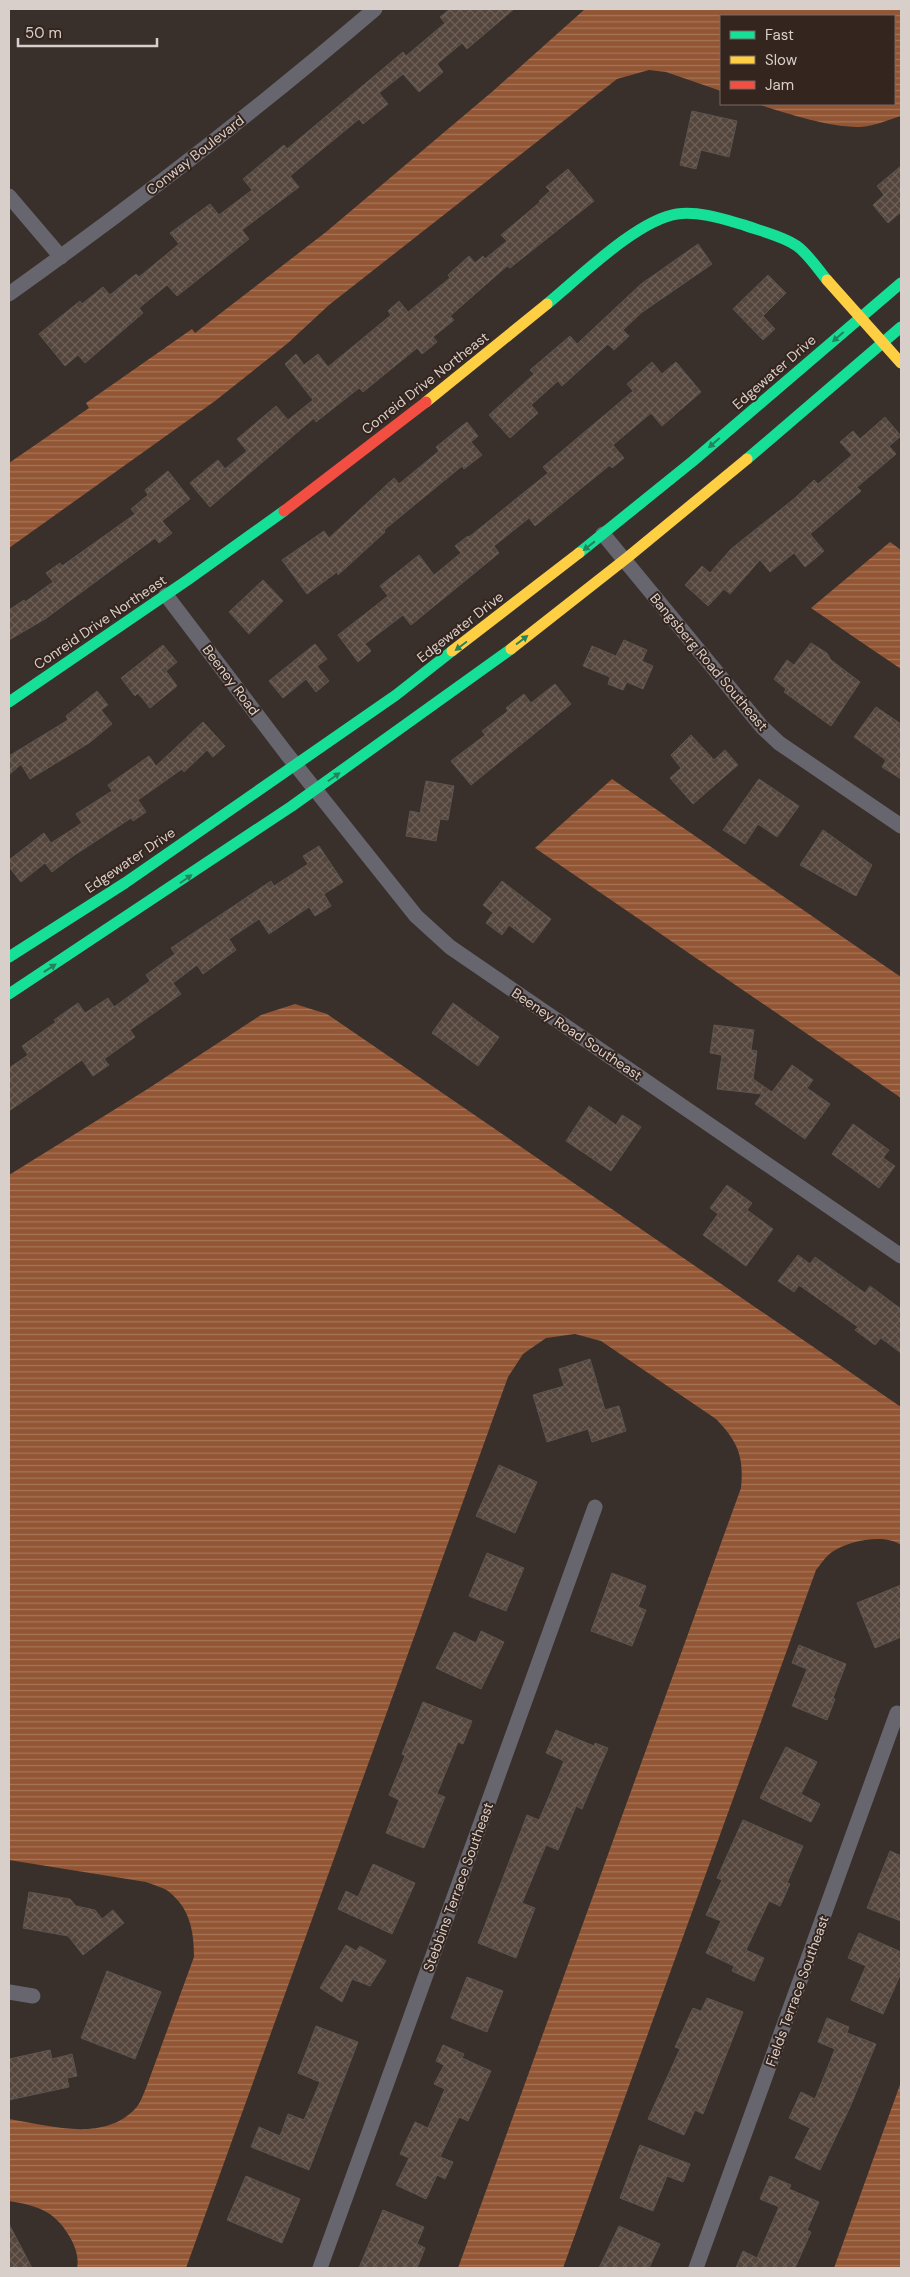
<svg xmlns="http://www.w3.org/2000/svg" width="910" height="2277" font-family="'DM Sans',sans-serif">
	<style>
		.water { fill: url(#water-rules) }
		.building { fill: url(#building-cross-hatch); stroke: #5b544f }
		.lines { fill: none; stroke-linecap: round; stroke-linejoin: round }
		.street { stroke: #67666e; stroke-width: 15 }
		.fast { stroke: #16e098; stroke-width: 11 }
		.slow { stroke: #ffcf43; stroke-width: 11 }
		.jam { stroke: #f24e42; stroke-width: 11 }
		.oneway { fill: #25825b }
		.labels { text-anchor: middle; stroke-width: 4; stroke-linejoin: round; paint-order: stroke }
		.street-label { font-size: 14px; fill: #d9cfca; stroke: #34251e }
	</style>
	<defs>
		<pattern id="water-rules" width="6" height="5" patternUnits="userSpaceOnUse" patternTransform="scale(1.25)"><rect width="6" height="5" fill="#925634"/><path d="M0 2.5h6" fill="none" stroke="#a67559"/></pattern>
		<pattern id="building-cross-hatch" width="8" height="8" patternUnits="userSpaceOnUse" patternTransform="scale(1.25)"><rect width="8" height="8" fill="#55463d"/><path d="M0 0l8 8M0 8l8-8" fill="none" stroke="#6d6058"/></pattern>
	</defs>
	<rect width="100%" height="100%" fill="#39302c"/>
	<!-- water -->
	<g class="water">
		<path d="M585,9H901V116C888,120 874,126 860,127C830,128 785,113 757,104H894V16H721V91L666,72L649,70L617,79L329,305L288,343L215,401L9,548V463L89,408L86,403L192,329L195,333L326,232L493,91Z"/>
		<polygon points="890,542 901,550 901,669 811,608"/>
		<polygon points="612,779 901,977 901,1098 535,848"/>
		<path d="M295,1004L327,1014L901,1407V1545C884,1533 848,1541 832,1552C826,1556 821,1564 816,1570L563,2268H458L741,1488C744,1456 738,1442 716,1419L601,1341L575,1334L546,1338L523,1354L508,1377L186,2268H77C79,2259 76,2249 72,2241C57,2212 40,2206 9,2201V2119C49,2125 102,2143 135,2109C140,2104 143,2095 146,2088L194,1957C194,1931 190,1908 168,1891C162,1887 153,1885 146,1882L9,1860V1175L146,1090L261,1015Z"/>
		<polygon points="901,2082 901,2268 834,2268"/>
	</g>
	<!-- building -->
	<g class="building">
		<polygon points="450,9 514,9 467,49 462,43 437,64 443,72 419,92 403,74 379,93 388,104 363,124 359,119 290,176 299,187 242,230 249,239 177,296 167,285 139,308 143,313 85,363 78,355 65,366 39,334 80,301 82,304 103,287 110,295 136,274 139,277 179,244 170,233 210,204 219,215 252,190 243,179 284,145 287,149 403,52 406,56 445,23 440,17"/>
		<polygon points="692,111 737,121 729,157 701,150 696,169 680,165"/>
		<polygon points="901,166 901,212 888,223 873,205 884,195 877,186"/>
		<polygon points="568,169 594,201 510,268 507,266 450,316 454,320 433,337 437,342 422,354 417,348 363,392 359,388 316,422 314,418 210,507 190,483 218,460 225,469 247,451 237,439 276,406 288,420 313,400 285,364 296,354 304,365 318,354 328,367 391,315 388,311 399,301 408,312 450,278 448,275 469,256 475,263 483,256 485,259 507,241 501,235 540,202 539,201 550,191 546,187"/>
		<polygon points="698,244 712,264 641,313 623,330 629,336 614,350 608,344 562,386 558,381 531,405 538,413 510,438 489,415 534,374 530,370 570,336 577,344 641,284"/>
		<polygon points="768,275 786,293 763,316 775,329 763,340 733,309"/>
		<polygon points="652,362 662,374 676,362 701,392 662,426 651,413 613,445 624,458 612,468 610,465 535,526 529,518 494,546 499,553 411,625 403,615 365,644 371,651 358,662 338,635 388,596 380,586 419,555 434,575 461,553 455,546 468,536 469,537 548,473 543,467 633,391 627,384"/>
		<polygon points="885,417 901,436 889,446 896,454 857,487 861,491 810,534 824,551 805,567 794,553 770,572 760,560 730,594 724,589 708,606 685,585 702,566 710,573 731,549 795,498 814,480 818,484 852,455 840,442 853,431 860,439"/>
		<polygon points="467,422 478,436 471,442 482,455 464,469 462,466 384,530 385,532 338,575 337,572 307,594 282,560 324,531 329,538 394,478 399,484 439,451 436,447"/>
		<polygon points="168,471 190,499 162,521 172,533 159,543 155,538 45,619 9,640 9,610 24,600 25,602 53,582 46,573 60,563 62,566 135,514 131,509 148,495 145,490"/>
		<polygon points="263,580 283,601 249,634 229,612"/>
		<polygon points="624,640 647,650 642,661 653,666 643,689 627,682 623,690 608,684 610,677 583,666 592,646 616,656"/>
		<polygon points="811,643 827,653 831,660 860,682 831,726 784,692 786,689 774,679 787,660 794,665"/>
		<polygon points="315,644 327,659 317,666 329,681 316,692 306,679 283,698 269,681"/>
		<polygon points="163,645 177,662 166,671 177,686 150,708 138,693 135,696 121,678"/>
		<polygon points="555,684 571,704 471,785 451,761 485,735 482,731 508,711 506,708 524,694 531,703"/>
		<polygon points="97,691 108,705 101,710 112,724 89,743 30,779 21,764 9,775 9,756 68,720 66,716"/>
		<polygon points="876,707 901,724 901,779 882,767 886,760 854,737"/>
		<polygon points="203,722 225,746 213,757 207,750 184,772 182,769 138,800 146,812 133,821 131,818 73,856 52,872 45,863 21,882 9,867 9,860 44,833 51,843 82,823 76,814 112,791 108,785 149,756 156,766"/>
		<polygon points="691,735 714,760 725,750 738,765 693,804 670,778 681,768 671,755"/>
		<polygon points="759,779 799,806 777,837 758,824 745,844 723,830"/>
		<polygon points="426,781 454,786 448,820 440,819 436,841 406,836 410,811 420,813"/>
		<polygon points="823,830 872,865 856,896 800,865"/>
		<polygon points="319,846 343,882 324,894 331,906 315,916 309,907 269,934 259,919 229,939 236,950 203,974 197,965 173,983 181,994 130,1030 135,1037 104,1059 109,1065 93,1076 82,1060 9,1111 9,1068 28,1055 22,1046 56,1022 54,1020 78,1003 85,1013 108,998 114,1007 150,981 146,975 175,954 171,948 271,881 274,886 308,864 303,856"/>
		<polygon points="502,881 551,919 533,943 509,925 502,935 486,923 493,913 483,905"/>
		<polygon points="453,1003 499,1037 478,1066 432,1033"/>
		<polygon points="714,1025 754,1030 751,1050 757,1051 753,1079 772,1092 792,1065 813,1080 807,1088 830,1104 805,1139 755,1104 762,1094 717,1089 722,1055 710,1053"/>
		<polygon points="589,1106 616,1125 622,1115 641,1127 611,1171 566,1141"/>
		<polygon points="853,1124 889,1150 883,1158 895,1166 879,1188 832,1154"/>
		<polygon points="727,1185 752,1203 747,1210 773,1229 746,1266 703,1235 718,1214 710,1208"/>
		<polygon points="798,1255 810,1264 815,1257 865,1293 870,1286 901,1309 901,1353 881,1338 875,1345 855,1330 858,1327 799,1285 794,1292 778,1281"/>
		<polygon points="590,1359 605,1410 619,1406 626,1431 592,1442 588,1429 547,1442 533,1395 564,1386 559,1369"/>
		<polygon points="499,1465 537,1482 515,1533 476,1516"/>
		<polygon points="487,1553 524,1568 506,1611 469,1596"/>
		<polygon points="612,1573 646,1586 638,1607 646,1610 632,1646 591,1631"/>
		<polygon points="901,1585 901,1637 875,1648 857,1603"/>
		<polygon points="481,1631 504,1642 481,1689 436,1668 454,1632 476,1643"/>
		<polygon points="799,1645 846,1664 833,1698 835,1699 827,1720 792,1706 807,1669 792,1663"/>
		<polygon points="423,1702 472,1721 463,1744 458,1742 437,1794 445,1797 424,1848 386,1833 399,1800 389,1795 405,1756 402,1754"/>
		<polygon points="556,1730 594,1746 595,1743 608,1748 582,1809 576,1806 558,1850 546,1845 522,1903 535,1908 516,1958 478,1943 527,1815 539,1820 564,1761 546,1753"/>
		<polygon points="786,1747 817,1762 801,1794 820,1804 811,1822 760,1798"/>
		<polygon points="743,1820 803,1846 787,1883 790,1884 780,1906 769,1901 746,1950 764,1958 754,1981 732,1971 734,1966 706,1953 721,1921 706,1915 722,1880 717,1878"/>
		<polygon points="890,1851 901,1856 901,1921 867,1908"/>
		<polygon points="373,1864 415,1883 392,1934 338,1909 346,1891 358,1897"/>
		<polygon points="29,1892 70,1899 76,1906 95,1910 102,1919 113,1910 124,1923 83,1955 68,1936 23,1928"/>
		<polygon points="859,1933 901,1952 901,1973 883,2014 851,2000 866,1966 848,1958"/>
		<polygon points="346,1945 356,1951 360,1946 386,1961 370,1986 352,1979 342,2002 320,1988"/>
		<polygon points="107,1971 161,1992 135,2059 81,2038"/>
		<polygon points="467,1977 503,1991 487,2032 451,2018"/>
		<polygon points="707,1998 743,2012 703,2114 695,2110 684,2135 648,2119 680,2049 675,2047 693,2008 701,2011"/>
		<polygon points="827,2018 849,2027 847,2033 876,2044 850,2107 820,2170 795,2158 810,2128 789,2118 801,2092 815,2099 835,2049 818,2042"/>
		<polygon points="316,2026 358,2042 309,2170 251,2147 259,2127 280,2136 288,2114 304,2120 320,2082 298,2073"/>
		<polygon points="443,2045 464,2054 462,2058 491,2071 468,2121 459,2117 440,2157 453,2162 445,2179 437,2175 426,2199 396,2185 409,2158 400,2154 415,2122 428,2128 445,2089 434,2084 444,2065 436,2061"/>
		<polygon points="50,2050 52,2059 72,2054 77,2076 67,2078 69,2087 9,2100 9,2059"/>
		<polygon points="640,2145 690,2164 683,2182 667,2176 653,2211 620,2198"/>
		<polygon points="246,2176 300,2199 282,2243 227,2220"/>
		<polygon points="770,2176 791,2185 789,2189 819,2202 807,2230 811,2232 795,2268 736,2268 743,2251 757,2258 779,2207 760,2199"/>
		<polygon points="383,2210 424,2227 417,2244 425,2248 417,2268 359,2268"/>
		<polygon points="9,2224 32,2268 9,2268"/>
		<polygon points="619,2226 660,2244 649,2268 599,2268"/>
	</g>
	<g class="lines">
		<!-- street -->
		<g class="street">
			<polyline points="9,196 61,257"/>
			<path d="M9,294C135,204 258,109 375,9"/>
			<polyline points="603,534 762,727 779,743 901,826"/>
			<polyline points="166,595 286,753 416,916 450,947 901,1256"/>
			<polyline points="9,1992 33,1996"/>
			<polyline points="320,2268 595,1507"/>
			<polyline points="696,2268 897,1713"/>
		</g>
		<!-- fast -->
		<g class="fast">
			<path d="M547,304C579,278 637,220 677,214C699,211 723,219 744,225C760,231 783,236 797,246C808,254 818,269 827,280"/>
			<polyline points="747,459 901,327"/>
			<polyline points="579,553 693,461 901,283"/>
			<polyline points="9,702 189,579 284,511"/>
			<polyline points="9,957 125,883 396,695 452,651"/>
			<polyline points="9,994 292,806 511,649"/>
		</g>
		<!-- slow -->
		<g class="slow">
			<polyline points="827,280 901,363"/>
			<polyline points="426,402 547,304"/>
			<polyline points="511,649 628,557 747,459"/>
			<polyline points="452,651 579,553"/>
		</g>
		<!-- jam -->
		<polyline class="jam" points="284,511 426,402"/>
	</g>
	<!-- one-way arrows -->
	<defs><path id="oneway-solid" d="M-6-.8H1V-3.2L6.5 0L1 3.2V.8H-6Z" transform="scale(1.25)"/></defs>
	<g class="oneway">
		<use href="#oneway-solid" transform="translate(838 337) rotate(139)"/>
		<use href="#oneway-solid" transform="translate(714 443) rotate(139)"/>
		<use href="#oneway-solid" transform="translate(589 546) rotate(142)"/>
		<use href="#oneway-solid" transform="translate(522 640) rotate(-37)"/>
		<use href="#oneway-solid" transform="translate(461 646) rotate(143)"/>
		<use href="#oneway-solid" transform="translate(334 777) rotate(-35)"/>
		<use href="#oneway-solid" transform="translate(186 879) rotate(-35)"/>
		<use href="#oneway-solid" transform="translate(50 968) rotate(-33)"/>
	</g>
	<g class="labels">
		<!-- street labels -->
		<g class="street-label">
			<text transform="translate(195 155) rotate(-38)" y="5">Conway Boulevard</text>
			<text transform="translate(774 372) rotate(-41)" y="5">Edgewater Drive</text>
			<text transform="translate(425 383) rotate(-38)" y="5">Conreid Drive Northeast</text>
			<text transform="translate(100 622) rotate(-34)" y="5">Conreid Drive Northeast</text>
			<text transform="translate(460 627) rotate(-38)" y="5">Edgewater Drive</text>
			<text transform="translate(709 662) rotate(50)" y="5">Bangsberg Road Southeast</text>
			<text transform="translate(231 680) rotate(53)" y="5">Beeney Road</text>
			<text transform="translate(130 860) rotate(-34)" y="5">Edgewater Drive</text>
			<text transform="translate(577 1034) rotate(34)" y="5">Beeney Road Southeast</text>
			<text transform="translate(458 1887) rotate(-70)" y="5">Stebbins Terrace Southeast</text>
			<text transform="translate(797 1991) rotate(-70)" y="5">Fields Terrace Southeast</text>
		</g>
	</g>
	<!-- border -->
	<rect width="910" height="2277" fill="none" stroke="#d9cfca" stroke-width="20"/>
	<!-- legend -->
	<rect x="720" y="15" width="175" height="90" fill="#34251e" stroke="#766963"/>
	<rect x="730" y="31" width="25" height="8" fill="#16e098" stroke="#766963"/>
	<text x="765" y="40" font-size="15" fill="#d9cfca">Fast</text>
	<rect x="730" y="56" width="25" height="8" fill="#ffcf43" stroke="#766963"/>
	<text x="765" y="65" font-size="15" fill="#d9cfca">Slow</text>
	<rect x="730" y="81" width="25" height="8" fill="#f24e42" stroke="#766963"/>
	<text x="765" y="90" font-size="15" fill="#d9cfca">Jam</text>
	<!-- scale -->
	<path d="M18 38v8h139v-8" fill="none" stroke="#d9cfca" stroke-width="2.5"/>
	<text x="25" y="38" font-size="15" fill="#d9cfca" stroke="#34251e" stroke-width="4" paint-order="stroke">50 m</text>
</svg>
